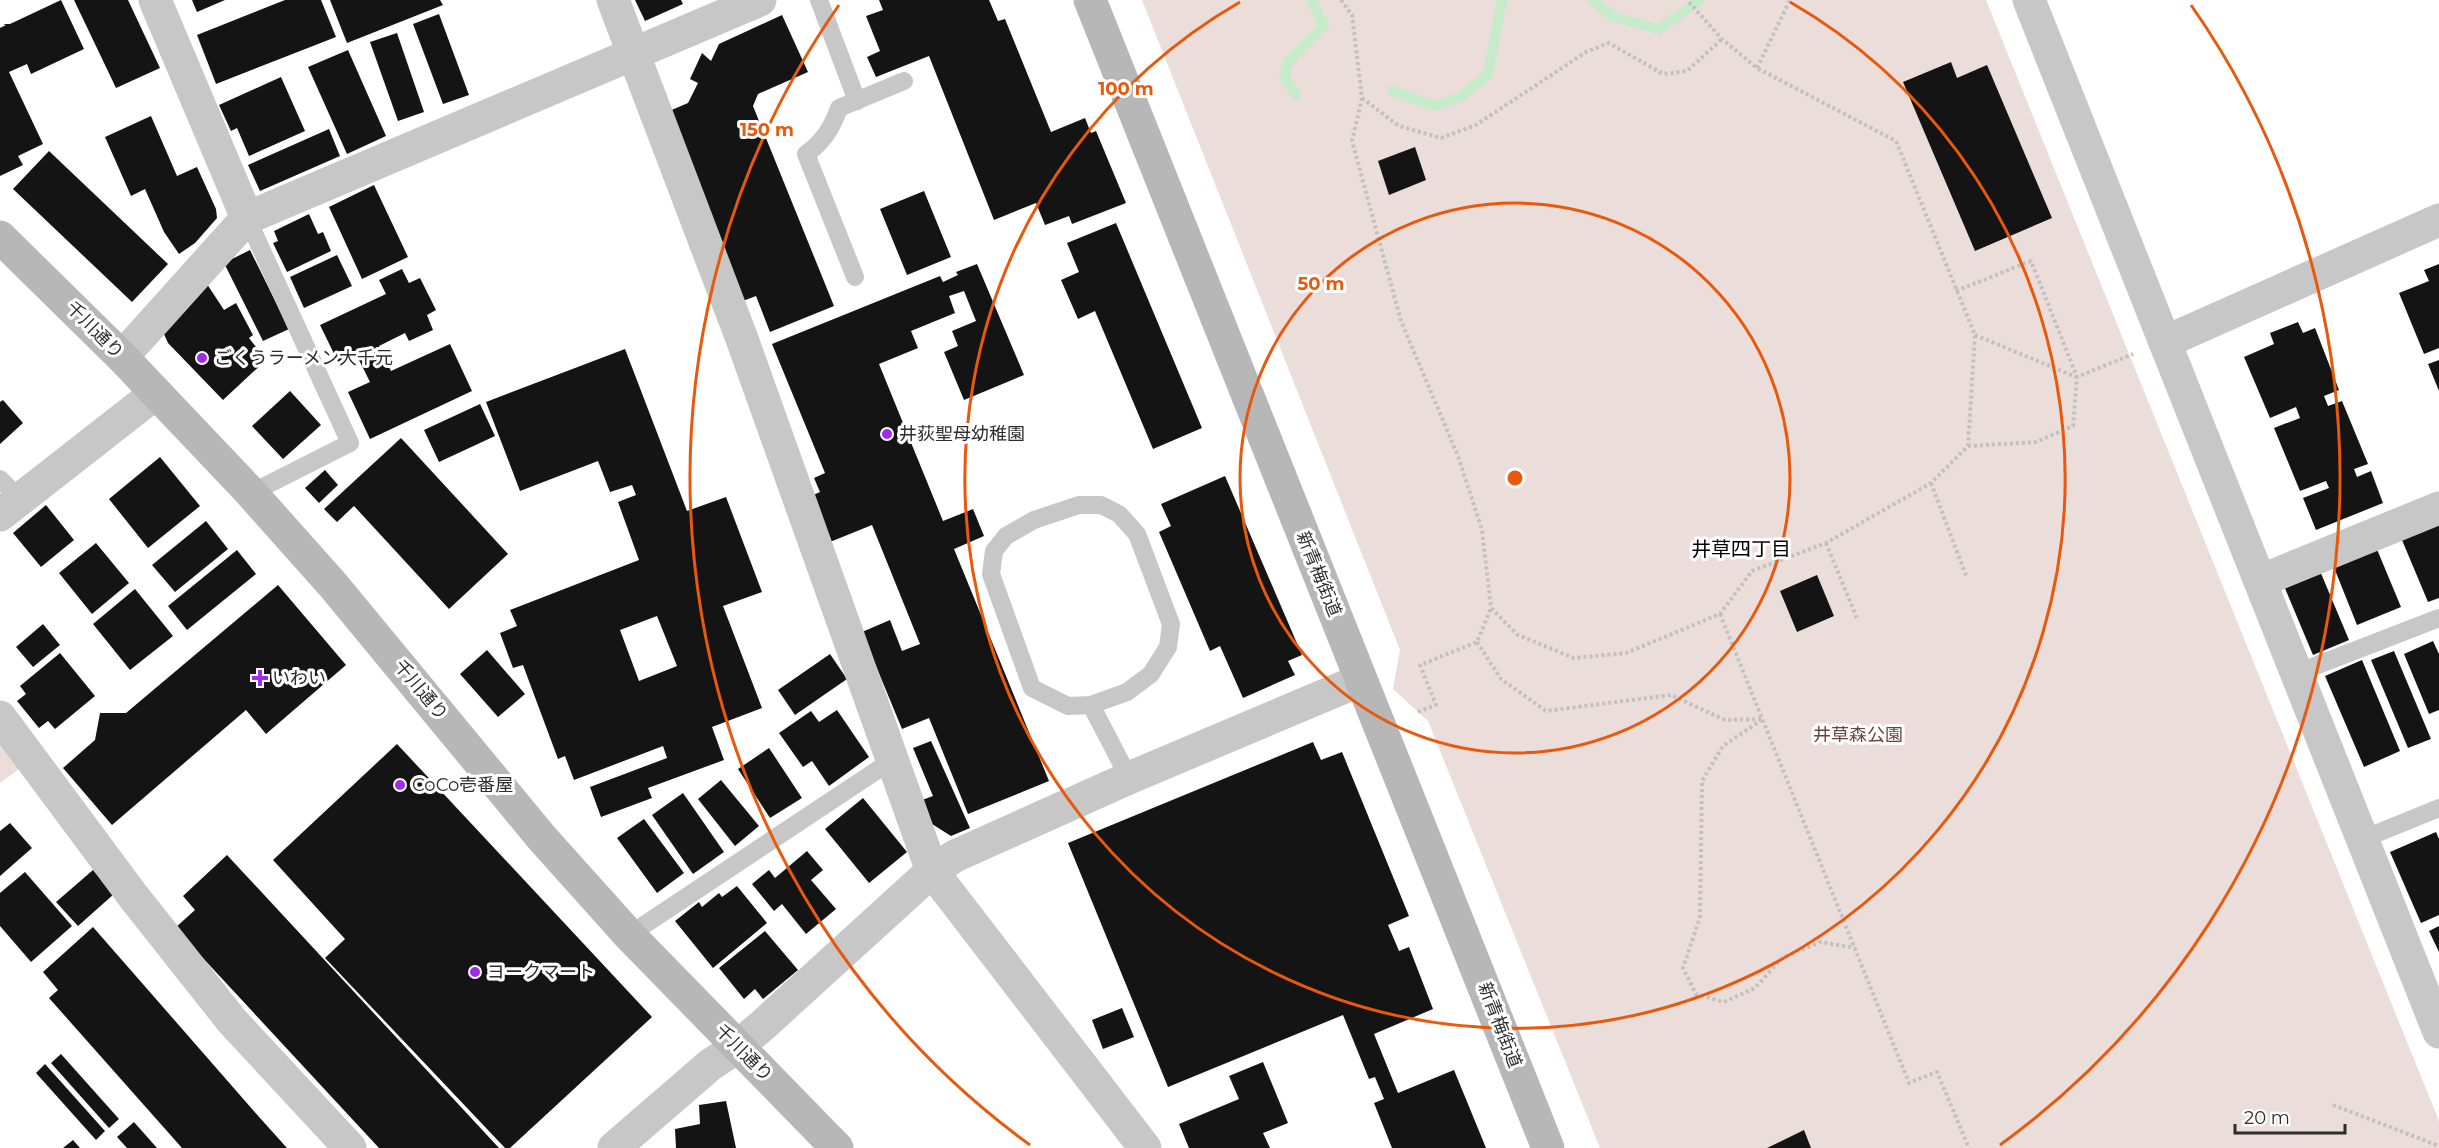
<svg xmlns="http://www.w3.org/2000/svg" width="2439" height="1148" font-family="Montserrat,'Noto Sans JP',sans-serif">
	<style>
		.green { fill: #ebddda }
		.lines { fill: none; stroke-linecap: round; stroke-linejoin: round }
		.stream { stroke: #c6ebc9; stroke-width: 10 }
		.building { fill: #141414; fill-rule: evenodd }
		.path { stroke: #c1c1c1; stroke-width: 4; stroke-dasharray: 3 3; stroke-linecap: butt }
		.service { stroke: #c7c7c7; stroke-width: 18 }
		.minor { stroke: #c7c7c7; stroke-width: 33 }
		.secondary { stroke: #b7b7b7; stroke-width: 33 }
		.ring { fill: none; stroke: #e8590c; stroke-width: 3 }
		.poi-dot { fill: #a02ce7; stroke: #fff; stroke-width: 2 }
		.labels { text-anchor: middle; stroke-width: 6; stroke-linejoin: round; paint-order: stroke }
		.street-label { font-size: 18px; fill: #2d2d2d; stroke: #fff }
		.poi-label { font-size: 18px; fill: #2d2d2d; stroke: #fff; text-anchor: start }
		.park-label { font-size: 18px; fill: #69453a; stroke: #fff }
		.neighbourhood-label { font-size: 20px; fill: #000; stroke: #fff }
		.centre { fill: #e8590c; stroke: #fff; stroke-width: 3 }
		.ring-label { font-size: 18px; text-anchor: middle; font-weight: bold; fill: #e8590c; stroke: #fff; stroke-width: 6; stroke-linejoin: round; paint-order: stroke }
	</style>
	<rect width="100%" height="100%" fill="#fff"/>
	<!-- green -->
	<g class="green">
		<polygon points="1142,0 1986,0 2439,1121 2439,1148 1600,1148 1428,721 1393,689 1400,650"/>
		<polygon points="0,737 23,766 0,783"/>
	</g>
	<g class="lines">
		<!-- stream -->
		<g class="stream">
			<polyline points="1593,0 1614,17 1659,29 1700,0"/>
			<polyline points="1393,91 1435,106 1460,97 1488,74 1502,0"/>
			<polyline points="1296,95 1284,76 1288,62 1324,25 1311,0"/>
		</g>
	</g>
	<!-- building -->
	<g class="building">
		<polygon points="61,0 84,49 31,74 27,64 9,72 43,144 18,156 23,165 0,176 0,28 6,25 3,24 10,24"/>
		<polygon points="74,0 128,0 160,68 116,88"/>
		<polygon points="192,0 225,0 197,12"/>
		<polygon points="285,0 321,0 336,37 216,84 197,35"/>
		<polygon points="330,0 440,0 443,5 347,43"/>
		<polygon points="635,0 681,0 683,4 645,21"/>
		<polygon points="879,0 989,0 998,21 1005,19 1051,132 1085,118 1091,133 1096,131 1126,203 1072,224 1069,216 1045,225 1036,203 994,220 929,56 876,77 867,57 880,51 866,16 883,10"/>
		<polygon points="439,14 469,95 443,104 413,24"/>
		<polygon points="782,15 808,72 758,94 753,106 834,306 770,332 756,296 743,301 667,112 688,103 698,83 690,79 702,53 711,61 719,44"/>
		<polygon points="397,33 424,112 398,121 370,42"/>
		<polygon points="348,50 386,136 347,154 308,67"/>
		<polygon points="1951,62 1957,78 1987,65 2052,218 1975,251 1903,82"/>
		<polygon points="281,77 305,131 249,156 237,128 231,131 219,105"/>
		<polygon points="151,116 177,176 197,167 216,209 217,218 195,243 179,254 164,232 145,189 131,196 105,137"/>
		<polygon points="329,129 340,156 260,191 248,165"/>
		<polygon points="1415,147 1426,180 1389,195 1378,161"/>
		<polygon points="49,151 168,264 132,302 13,189"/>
		<polygon points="374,185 408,257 362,279 329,207"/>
		<polygon points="924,191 951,257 907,275 880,209"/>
		<polygon points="309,214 318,234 323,232 331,251 287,272 273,243 278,241 274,231"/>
		<polygon points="1116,223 1202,428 1153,449 1095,311 1078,319 1061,280 1079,272 1067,243"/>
		<polygon points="250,250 289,329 263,341 224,263"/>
		<polygon points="337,255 352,286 304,308 290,277"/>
		<polygon points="977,264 1024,375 964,400 944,352 958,346 952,331 976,321 964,291 949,296 955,313 911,331 918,348 879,364 943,521 973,509 984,536 954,549 1049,781 968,814 929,718 902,729 862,632 890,620 902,651 920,644 872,525 830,542 811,496 820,492 814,478 825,473 772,344 940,276 943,282 958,275 956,272"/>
		<polygon points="2439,264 2439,348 2424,354 2399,293 2429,281 2424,270"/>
		<polygon points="402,269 409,283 420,278 436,310 427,315 433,330 409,341 405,333 379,346 391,371 450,344 472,391 370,439 348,392 370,382 357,356 339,364 320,325 386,294 379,280"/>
		<polygon points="205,281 224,310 236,303 253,335 249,338 266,360 223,400 168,343 163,332"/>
		<polygon points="2298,322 2303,333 2315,328 2339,390 2324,396 2328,406 2342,401 2368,464 2354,469 2357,477 2371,471 2383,503 2316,530 2303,498 2329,488 2326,481 2300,491 2274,428 2300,418 2296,407 2270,418 2244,357 2274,344 2270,333"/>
		<path d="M625,349L687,511L726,497L762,592L723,606L762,708L712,727L724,760L648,788L652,798L601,817L590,787L667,758L663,746L574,780L565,756L558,759L523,665L513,668L500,633L517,626L510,610L639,560L618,502L636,495L632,485L610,492L598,461L520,491L486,402ZM657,616L677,666L639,681L620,630Z"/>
		<polygon points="2439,360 2439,391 2428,364"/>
		<polygon points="290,391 321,425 283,459 252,426"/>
		<polygon points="3,400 23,423 0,444 0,402"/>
		<polygon points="480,404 495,436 439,462 424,430"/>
		<polygon points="401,438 508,554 449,609 354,506 337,522 324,509"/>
		<polygon points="160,457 200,506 148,548 109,499"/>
		<polygon points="325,470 338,485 319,503 305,488"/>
		<polygon points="1225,476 1302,655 1288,661 1295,675 1243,698 1220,646 1210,651 1159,532 1171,526 1161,504"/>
		<polygon points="46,505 74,540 41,567 13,533"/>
		<polygon points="206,521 228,549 175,592 152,565"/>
		<polygon points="2439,524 2439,598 2428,602 2402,540"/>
		<polygon points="96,543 129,583 92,614 59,573"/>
		<polygon points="2376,547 2401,607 2357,625 2333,565"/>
		<polygon points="237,550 256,574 187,630 168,606"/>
		<polygon points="2320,571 2349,640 2313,655 2284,586"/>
		<polygon points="1817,575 1834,616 1797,632 1780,591"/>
		<polygon points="278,585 346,665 266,734 246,710 112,825 63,768 95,740 100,713 126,713"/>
		<polygon points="135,589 173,636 130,670 93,624"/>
		<polygon points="43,624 60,645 33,667 16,647"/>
		<polygon points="2433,641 2439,654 2439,710 2429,714 2404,654"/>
		<polygon points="487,650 525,694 498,717 460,674"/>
		<polygon points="2394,651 2431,739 2408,748 2371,660"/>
		<polygon points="60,653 95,696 55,729 48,721 39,728 17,701 26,694 20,686"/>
		<polygon points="830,654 847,679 795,715 778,690"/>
		<polygon points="2362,660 2400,751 2364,767 2325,676"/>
		<polygon points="837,710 869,757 829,786 812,761 803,767 779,733 811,711 819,722"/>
		<polygon points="931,741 970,828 951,836 932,824 922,800 933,796 913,748"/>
		<polygon points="1313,742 1321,760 1342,752 1409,916 1388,925 1399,951 1409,947 1433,1009 1374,1034 1398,1093 1454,1070 1486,1148 1392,1148 1374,1103 1384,1099 1375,1077 1369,1079 1343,1015 1168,1087 1068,843"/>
		<polygon points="397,744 652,1017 510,1148 505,1148 325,958 345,939 273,860"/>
		<polygon points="769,748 802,798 770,818 738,769"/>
		<polygon points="721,780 759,826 735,846 698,799"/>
		<polygon points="683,793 724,852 693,874 652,815"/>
		<polygon points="863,798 907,852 869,883 825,829"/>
		<polygon points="644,819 684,873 657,893 617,838"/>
		<polygon points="10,823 32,848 0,876 0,831"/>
		<polygon points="2436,832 2439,839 2439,915 2421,923 2390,852"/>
		<polygon points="807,851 823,870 811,880 836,909 806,934 782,904 774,911 752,884 769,870 775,878"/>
		<polygon points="227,855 499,1148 379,1148 175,928 195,910 183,896"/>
		<polygon points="93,870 114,894 78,926 56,902"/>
		<polygon points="25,872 72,926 31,962 0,926 0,893"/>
		<polygon points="737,886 767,923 713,968 675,921 699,902 702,907 719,893 722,897"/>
		<polygon points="2439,926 2439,952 2429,931"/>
		<polygon points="93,927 260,1118 287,1148 182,1148 49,998 58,990 43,972"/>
		<polygon points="765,931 798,970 763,999 755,989 744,999 719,968"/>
		<polygon points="1122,1008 1134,1037 1103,1049 1092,1020"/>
		<polygon points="61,1054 119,1119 109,1128 51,1063"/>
		<polygon points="1263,1062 1288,1123 1263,1133 1270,1148 1189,1148 1179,1124 1239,1099 1229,1076"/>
		<polygon points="45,1064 105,1131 96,1140 36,1073"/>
		<polygon points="726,1101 736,1148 676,1148 675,1129 700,1124 699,1105"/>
		<polygon points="134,1122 157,1148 127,1148 117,1137"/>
		<polygon points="1804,1130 1811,1148 1767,1148"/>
		<polygon points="73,1140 80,1148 63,1148"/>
	</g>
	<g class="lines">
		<!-- path -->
		<g class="path">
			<polyline points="1341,0 1352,15 1362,98 1352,141 1401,321 1458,456 1482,530 1491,608 1518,635 1574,658 1626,653 1720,614 1752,571 1826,543 1931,483 1968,446 1975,335 1896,141 1757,68 1722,39 1687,0"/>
			<polyline points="1757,68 1790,0"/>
			<polyline points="1362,98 1399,126 1441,138 1476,125 1586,52 1609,43 1663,74 1687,71 1722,39"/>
			<polyline points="1956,291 2031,261 2077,377"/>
			<polyline points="1975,335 2076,377"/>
			<polyline points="1968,446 2036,442 2073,426 2077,377 2133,354"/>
			<polyline points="1931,483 1967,578"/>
			<polyline points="1826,543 1858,621"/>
			<polyline points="1720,614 1909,1083 1937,1072 1969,1148"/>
			<polyline points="1477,642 1501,679 1546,711 1671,695 1725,720 1763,719 1723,746 1702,781 1700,917 1683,968 1696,994 1724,1002 1755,988 1783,957 1821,942 1855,948"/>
			<polyline points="1418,712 1436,705 1420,665 1477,642 1491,608"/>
			<polyline points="2333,1105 2439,1146"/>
		</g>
		<!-- service -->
		<g class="service">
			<polyline points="819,0 857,101"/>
			<polyline points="247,218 350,443 251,493"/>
			<path d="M855,277L806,154C823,142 832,128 839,108L904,81"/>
			<polyline points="0,479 20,499"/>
			<polygon points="1079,505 1101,505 1119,514 1137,534 1171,624 1168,647 1151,674 1127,692 1091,705 1068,706 1032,688 991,574 994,551 1006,536 1034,520"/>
			<polyline points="2297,673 2439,618"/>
			<polyline points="1091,705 1129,778"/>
			<polyline points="2363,839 2439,808"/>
			<polyline points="629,935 891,761"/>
		</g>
		<!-- minor -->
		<g class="minor">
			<polyline points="155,0 247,218"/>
			<polyline points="613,0 742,339 932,871 1145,1148"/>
			<polyline points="2029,0 2439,1032"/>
			<polyline points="2165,342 2439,220"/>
			<polyline points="122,357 247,218 760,0"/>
			<polyline points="0,515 156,393"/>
			<polyline points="2260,581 2439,508"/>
			<polyline points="0,717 133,896 232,1021 350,1148"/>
			<polyline points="614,1148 710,1065 737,1047 763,1025 932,871 955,856 1129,778 1361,680"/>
		</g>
		<!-- secondary -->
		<g class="secondary">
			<polyline points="1090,0 1548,1148"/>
			<polyline points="0,237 122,357 251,493 333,585 542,838 629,935 837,1148"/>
		</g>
	</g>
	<!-- distance rings -->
	<g class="ring">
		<circle cx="1515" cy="478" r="275"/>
		<path d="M1790 2A550 550 0 1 1 1240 2"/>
		<path d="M1030 1145A825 825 0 0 1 839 5M2191 5A825 825 0 0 1 2000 1145"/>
	</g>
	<!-- markers -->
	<g class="poi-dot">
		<circle cx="202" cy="358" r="6"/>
		<circle cx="887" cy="434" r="6"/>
		<path d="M257 669h6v6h6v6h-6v6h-6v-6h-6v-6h6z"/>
		<circle cx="400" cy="785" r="6"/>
		<circle cx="475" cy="972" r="6"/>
	</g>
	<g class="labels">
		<!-- street labels -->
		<g class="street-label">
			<text transform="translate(95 330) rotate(45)" y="6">千川通り</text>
			<text transform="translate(1319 574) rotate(68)" y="6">新青梅街道</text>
			<text transform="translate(421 690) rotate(50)" y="6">千川通り</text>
			<text transform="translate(1500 1025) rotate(69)" y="6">新青梅街道</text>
			<text transform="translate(744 1053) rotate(45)" y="6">千川通り</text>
		</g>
		<!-- poi labels -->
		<g class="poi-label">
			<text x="214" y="364">ごくうラーメン大千元</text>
			<text x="899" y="440">井荻聖母幼稚園</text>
			<text x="272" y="684">いわい</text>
			<text x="412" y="791">CoCo壱番屋</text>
			<text x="487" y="978">ヨークマート</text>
		</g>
		<!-- park labels -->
		<g class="park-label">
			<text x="1858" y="741">井草森公園</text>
		</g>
		<!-- neighbourhood labels -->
		<g class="neighbourhood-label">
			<text x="1741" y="556">井草四丁目</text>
		</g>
	</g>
	<circle cx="1515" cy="478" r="9" class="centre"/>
	<g class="ring-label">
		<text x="1126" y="95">100 m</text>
		<text x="767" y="136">150 m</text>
		<text x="1321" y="290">50 m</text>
	</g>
	<!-- scale -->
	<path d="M2235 1124v9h110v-9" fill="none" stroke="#2d2d2d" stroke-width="3"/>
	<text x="2244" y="1124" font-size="18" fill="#2d2d2d" stroke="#ffffff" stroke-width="4.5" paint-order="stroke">20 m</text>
</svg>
